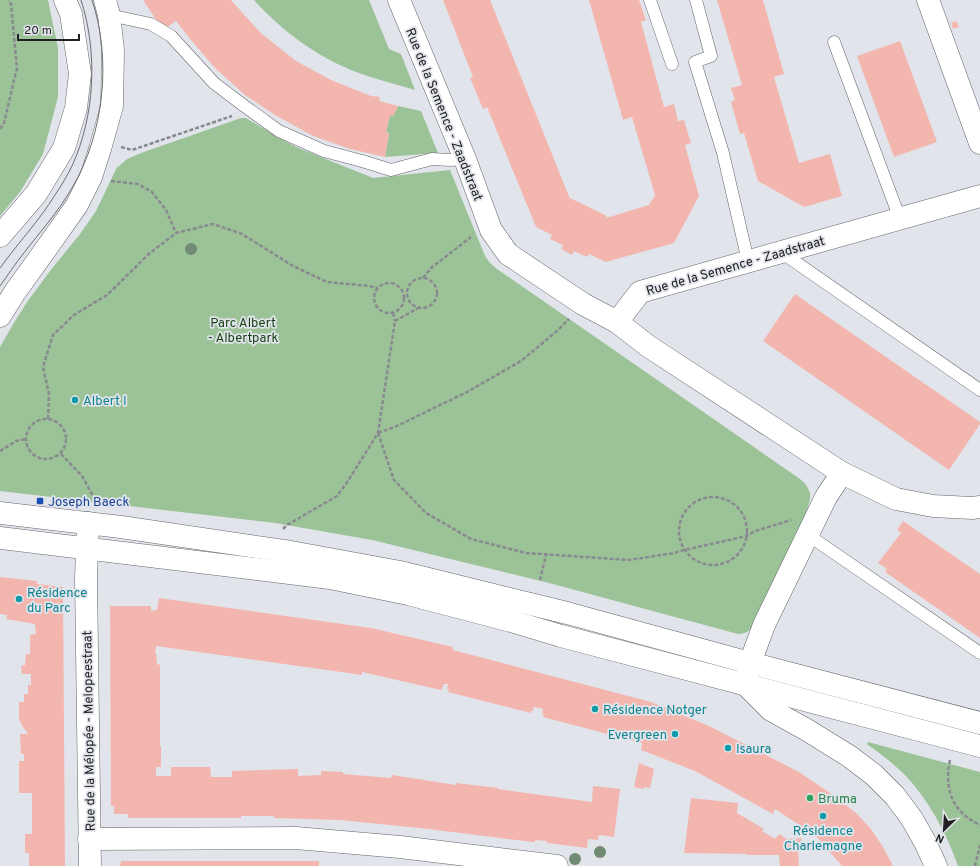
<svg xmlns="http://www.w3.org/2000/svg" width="980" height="866" font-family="Overpass,sans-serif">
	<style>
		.green { fill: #9cc398 }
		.building { fill: #f3b6af }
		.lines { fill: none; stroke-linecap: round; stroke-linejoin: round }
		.lane-casing { stroke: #64656b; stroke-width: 13 }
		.street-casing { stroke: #64656b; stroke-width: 23 }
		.secondary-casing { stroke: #64656b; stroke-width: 23 }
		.path { stroke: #898a8f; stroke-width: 2.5; stroke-dasharray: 4 2; stroke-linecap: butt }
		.lane { stroke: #fff; stroke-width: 12 }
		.street { stroke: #fff; stroke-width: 22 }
		.secondary { stroke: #fff; stroke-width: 22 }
		.tram { stroke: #6d6e72; stroke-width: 1 }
		.tree { fill: #728b74 }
		.culture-dot { fill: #0f9aa8; stroke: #e2e4eb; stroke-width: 1.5 }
		.transit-dot { fill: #1a4fb4; stroke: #e2e4eb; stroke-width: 1.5 }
		.leisure-dot { fill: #2e9e5b; stroke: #e2e4eb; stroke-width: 1.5 }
		.labels { text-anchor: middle; stroke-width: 3.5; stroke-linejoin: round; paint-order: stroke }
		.street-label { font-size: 13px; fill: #212124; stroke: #e2e4eb }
		.park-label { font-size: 13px; fill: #164213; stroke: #e2e4eb }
		.culture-label { font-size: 13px; fill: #0d838f; stroke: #e2e4eb; text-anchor: start }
		.transit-label { font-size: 13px; fill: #164399; stroke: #e2e4eb; text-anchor: start }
		.leisure-label { font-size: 13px; fill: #27864d; stroke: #e2e4eb; text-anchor: start }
	</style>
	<rect width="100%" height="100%" fill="#e2e4eb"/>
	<!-- green -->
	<g class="green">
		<polygon points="0,0 48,0 58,48 58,97 43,154 20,192 0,216"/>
		<path d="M254,0H369L389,49L401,54L415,90C396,84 375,79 356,72C317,57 282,31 254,0Z"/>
		<polygon points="398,106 421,111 438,153 385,157 389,133 386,132 390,116 393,116"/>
		<path d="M241,118H246L276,136L296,147L373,178L450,170L485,256L490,263L497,269L800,479C805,483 809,488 810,494C811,502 806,511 804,518C790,555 771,590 754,626C748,631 746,634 738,634L549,583L372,540L275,523L0,491V347L15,321L27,302L50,271L80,234L96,211L117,167H118L127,159L141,153Z"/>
		<path d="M868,742L980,772V866H958C946,832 928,798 902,772C891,762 880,753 868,745L867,744Z"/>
	</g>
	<!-- building -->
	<g class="building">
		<polygon points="143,0 231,0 249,20 262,34 296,61 331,80 371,96 380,97 379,101 398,106 393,116 390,116 386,132 389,133 385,157 350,149 313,136 275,115 245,95 215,68 190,39 176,21 163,30"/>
		<polygon points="443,0 490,0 570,199 570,198 607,216 606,218 649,205 655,195 632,117 623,120 589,0 639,0 646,20 641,22 664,107 674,104 678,121 684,120 691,143 685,145 699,196 674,243 606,262 589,254 587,257 574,251 572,255 561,249 563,245 550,239 552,235 536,227 487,107 483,109 470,78 473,77"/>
		<polygon points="717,0 763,0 784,74 774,77 799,163 830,154 842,196 804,207 758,181 744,133 740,134 731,102 735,100 731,88 742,85"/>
		<polygon points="956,21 959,27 953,29 951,23"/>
		<polygon points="900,41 937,142 894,157 857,56"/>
		<polygon points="795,294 980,422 980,424 949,470 763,341"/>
		<polygon points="903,521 980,574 980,638 885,572 887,569 878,563 901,533 897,530"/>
		<polygon points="0,577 37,581 37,584 63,587 65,866 29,866 29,853 25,853 25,834 32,834 32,793 19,793 19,761 24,761 24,754 21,754 20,734 28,734 23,727 19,719 19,702 24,702 24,694 28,694 28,685 31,685 31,674 22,674 21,666 25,665 26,654 30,654 30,635 36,634 35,624 6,619 7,615 0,614"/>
		<polygon points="159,598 371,628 453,647 453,650 651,702 709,726 799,772 833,795 856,813 871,829 883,847 893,866 842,866 816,836 775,809 773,814 695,771 641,750 642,743 543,717 544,714 542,714 543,709 534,707 533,711 531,711 531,713 448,692 449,689 447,689 448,684 444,684 441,690 362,672 362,675 156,646 155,653 156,653 157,664 160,665 160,746 161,746 161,767 156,767 156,776 171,776 171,767 210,767 211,777 232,777 232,771 298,769 298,776 321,775 321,771 343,772 343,774 391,778 392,775 456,785 456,783 498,788 498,789 592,802 593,786 620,789 614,837 599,835 598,840 588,839 587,848 547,843 547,841 535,840 535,842 533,842 428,829 340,820 274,818 274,816 241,816 241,818 128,818 128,814 114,814 114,806 111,806 110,606 151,606 151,611 156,610 157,610"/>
		<polygon points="639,763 654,769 650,788 644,787 643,789 634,787"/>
		<polygon points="691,798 738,803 737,813 764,829 762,831 775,839 779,834 787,839 802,838 796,850 798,850 799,866 780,866 779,855 747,855 747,854 684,853"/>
		<polygon points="121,861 319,861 319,866 120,866"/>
	</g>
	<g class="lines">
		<defs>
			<g id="lane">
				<polyline points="650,0 672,64"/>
				<polyline points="696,0 711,56 695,62 723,153 748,261"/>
				<polyline points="109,15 151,24 171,36 214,83 243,105 279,131 324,151 362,161 391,170 432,159 450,160 465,159"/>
				<polyline points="834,42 900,219"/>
				<polyline points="781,252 980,390"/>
				<polyline points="808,535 980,653"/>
			</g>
			<g id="street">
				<polyline points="399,0 465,159 491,230 508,254 583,304 617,322 648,346 842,473 896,499 933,506 972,508 980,507"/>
				<polyline points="928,0 980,143"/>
				<polyline points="617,322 640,292 980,196"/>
				<polyline points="842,473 826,497 764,625 750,663 745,684 771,710 807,730 849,756 874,775 895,796 912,819 925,842 936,866"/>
				<polyline points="88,523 86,578 90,866"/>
				<polyline points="89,839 296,838 400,847 557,866"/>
			</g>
			<g id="secondary">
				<polyline points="0,236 36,194 64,148 76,108 80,74 71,14 65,0"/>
				<polyline points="0,316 15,292 48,246 77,205 91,177 100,149 112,106 113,50 109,15 105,0"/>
				<polyline points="0,513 121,527 291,552 400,572 567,613 750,663 980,723"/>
				<polyline points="0,538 330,578 408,594 511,621 561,636 980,746"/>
			</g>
		</defs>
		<!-- lane casing -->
		<use href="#lane" class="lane-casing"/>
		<!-- street casing -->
		<use href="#street" class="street-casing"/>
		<!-- secondary casing -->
		<use href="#secondary" class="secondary-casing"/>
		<!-- path -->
		<g class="path">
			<polyline points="0,129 4,123 17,68 11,4 9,0"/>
			<polyline points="121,147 132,150 232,116"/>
			<polyline points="111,181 138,184 152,192 166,210 176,233"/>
			<polyline points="423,278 431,268 471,237"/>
			<circle cx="422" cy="293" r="15"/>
			<circle cx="389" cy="298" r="15"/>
			<polyline points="393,313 395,321"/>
			<circle cx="46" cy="439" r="20"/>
			<polyline points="48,419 49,394 43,367 53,335 74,315 107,295 150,253 176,233 213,224 242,234 293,266 327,282 369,286 378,288"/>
			<polyline points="378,433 394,480 426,513 471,539 526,553 629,560 674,553 684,550 747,536 755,531 791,520"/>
			<polyline points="378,433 397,426 469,391 521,361 557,331 569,319"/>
			<polyline points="0,451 16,441 26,439"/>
			<polyline points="61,454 82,476 97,503"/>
			<circle cx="713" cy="531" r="34"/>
			<polyline points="283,529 287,525 337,496 348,481 378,433 395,321 418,308"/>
			<polyline points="540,580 546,555"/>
			<path d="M950,760C944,789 952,812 980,825"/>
			<polyline points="975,866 980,845"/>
		</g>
		<!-- lane -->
		<use href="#lane" class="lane"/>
		<!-- street -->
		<use href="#street" class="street"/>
		<!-- secondary -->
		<use href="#secondary" class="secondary"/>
		<!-- tram -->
		<g class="tram">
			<path d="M0,268C18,243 39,221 55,195C61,186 67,176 72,166C95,116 98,52 81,0"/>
			<path d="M0,286C8,275 15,264 23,254C40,232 58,212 72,188C104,134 112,59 92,0"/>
		</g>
	</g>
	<!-- trees -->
	<g class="tree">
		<circle cx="191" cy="249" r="6"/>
		<circle cx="600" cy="852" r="6"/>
		<circle cx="575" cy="859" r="6"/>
	</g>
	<!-- markers -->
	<g class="culture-dot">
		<circle cx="75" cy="400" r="4"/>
		<circle cx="19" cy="599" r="4"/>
		<circle cx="595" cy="709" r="4"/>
		<circle cx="675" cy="734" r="4"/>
		<circle cx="728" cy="748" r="4"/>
		<circle cx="823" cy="816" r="4"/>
	</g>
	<rect class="transit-dot" x="36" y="497" width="8" height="8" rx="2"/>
	<circle class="leisure-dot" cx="810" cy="798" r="4"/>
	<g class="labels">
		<!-- street labels -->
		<g class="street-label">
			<text transform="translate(445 114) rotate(68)" y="5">Rue de la Semence - Zaadstraat</text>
			<text transform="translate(735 265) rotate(-16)" y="5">Rue de la Semence - Zaadstraat</text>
			<text transform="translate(88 731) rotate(-91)" y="5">Rue de la Mélopée - Melopeestraat</text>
		</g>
		<!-- park labels -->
		<g class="park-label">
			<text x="243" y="327">Parc Albert<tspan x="243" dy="15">- Albertpark</tspan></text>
		</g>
		<!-- culture labels -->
		<g class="culture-label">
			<text x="83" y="405">Albert I</text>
			<text x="27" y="597">Résidence<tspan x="27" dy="15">du Parc</tspan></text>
			<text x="603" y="714">Résidence Notger</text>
			<text x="667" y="739" text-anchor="end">Evergreen</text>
			<text x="736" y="753">Isaura</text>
			<text x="823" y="835" text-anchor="middle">Résidence<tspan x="823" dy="15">Charlemagne</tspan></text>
		</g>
		<!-- transit labels -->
		<g class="transit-label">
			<text x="48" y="506">Joseph Baeck</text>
		</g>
		<!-- leisure labels -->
		<g class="leisure-label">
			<text x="818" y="803">Bruma</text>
		</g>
	</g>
	<!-- north arrow -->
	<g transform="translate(944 830) rotate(205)" stroke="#e2e4eb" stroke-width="3" paint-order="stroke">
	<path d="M0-3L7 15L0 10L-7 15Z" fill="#212124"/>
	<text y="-6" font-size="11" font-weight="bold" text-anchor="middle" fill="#212124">N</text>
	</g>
	<!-- scale -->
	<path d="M18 34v6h61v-6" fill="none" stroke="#212124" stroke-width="2"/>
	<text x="24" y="34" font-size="12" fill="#212124" stroke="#e2e4eb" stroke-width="3" paint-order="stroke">20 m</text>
</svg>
